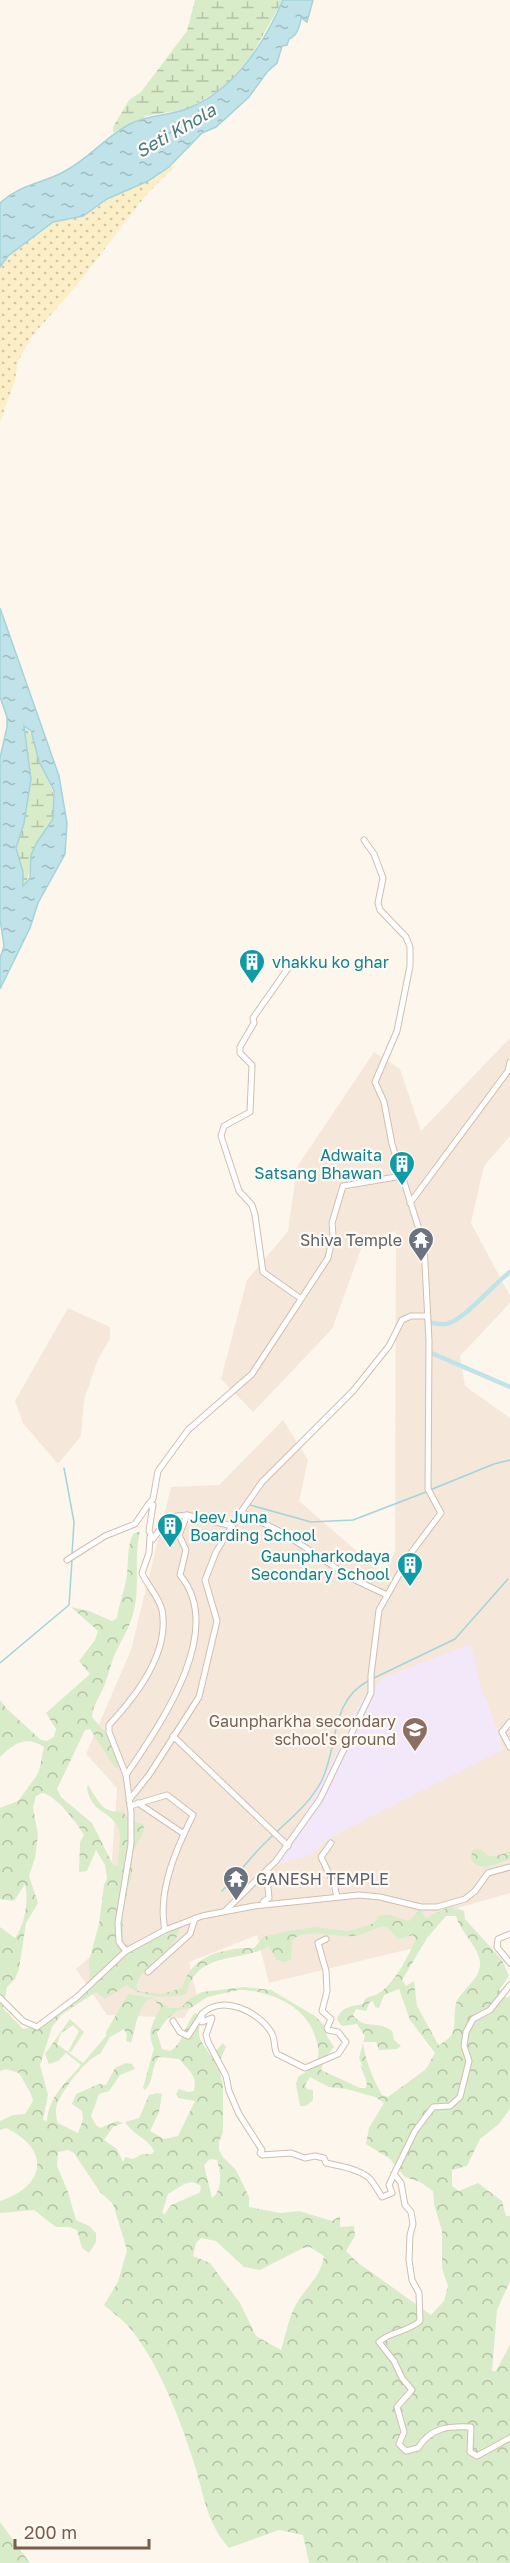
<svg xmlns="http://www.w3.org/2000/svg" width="510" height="2563" font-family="'Golos Text',sans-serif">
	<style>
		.residential { fill: #f5e8da }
		.education { fill: #f3e8fa }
		.forest { fill: url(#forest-crowns); fill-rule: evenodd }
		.wetland { fill: url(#wetland-marsh) }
		.sand { fill: url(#sand-dots) }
		.water { fill: url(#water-ripples); stroke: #a5d3da; stroke-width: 1.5; fill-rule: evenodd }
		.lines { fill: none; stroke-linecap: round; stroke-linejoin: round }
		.stream { stroke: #a5d3da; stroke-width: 1.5 }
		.canal { stroke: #bfe3e8; stroke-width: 4.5 }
		.minor-casing { stroke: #d1beb0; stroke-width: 7 }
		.minor { stroke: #fff; stroke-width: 5 }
		.labels { text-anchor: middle; stroke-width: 4.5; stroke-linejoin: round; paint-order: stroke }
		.culture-label { font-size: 16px; fill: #0d838f; stroke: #fffaf3; text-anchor: start }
		.worship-label { font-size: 16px; fill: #5b616d; stroke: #fffaf3; text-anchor: end }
		.education-label { font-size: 16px; fill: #785e54; stroke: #fffaf3; text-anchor: end }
		.water-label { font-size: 18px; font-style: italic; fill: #437c86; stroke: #fffaf3 }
	</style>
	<defs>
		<pattern id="forest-crowns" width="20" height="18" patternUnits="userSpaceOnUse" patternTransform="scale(1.5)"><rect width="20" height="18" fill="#d8ecc9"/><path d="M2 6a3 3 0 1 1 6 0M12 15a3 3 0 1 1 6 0" fill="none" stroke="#b4c2a5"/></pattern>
		<pattern id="wetland-marsh" width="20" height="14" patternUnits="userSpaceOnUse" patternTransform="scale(1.5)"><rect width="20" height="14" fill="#d8ecc9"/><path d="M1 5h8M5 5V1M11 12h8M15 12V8" fill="none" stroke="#b4c2a5"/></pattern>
		<pattern id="sand-dots" width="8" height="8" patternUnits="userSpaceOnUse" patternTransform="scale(1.5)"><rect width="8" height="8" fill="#fcefc7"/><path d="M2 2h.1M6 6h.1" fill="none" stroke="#d1c5a4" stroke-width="1.8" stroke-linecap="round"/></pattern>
		<pattern id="water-ripples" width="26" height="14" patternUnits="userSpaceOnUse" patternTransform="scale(1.5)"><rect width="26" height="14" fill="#bfe3e8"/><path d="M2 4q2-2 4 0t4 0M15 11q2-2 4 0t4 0" fill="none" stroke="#a0bbbe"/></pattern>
	</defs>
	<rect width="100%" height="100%" fill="#fdf6ec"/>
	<!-- residential -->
	<g class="residential">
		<polygon points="510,1038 510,1136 484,1166 471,1223 510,1296 510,1303 460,1356 465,1386 510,1418 510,1893 427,1917 418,1947 269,1983 257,1935 189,1962 197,1996 184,2018 107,2015 76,1969 106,1943 117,1788 86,1754 131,1650 171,1487 219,1485 283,1420 308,1460 299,1501 383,1574 395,1552 396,1231 364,1241 332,1329 253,1412 221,1379 247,1280 288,1231 297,1167 374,1052 400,1069 421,1131"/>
		<polygon points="68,1308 110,1327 110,1339 98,1359 84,1400 81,1436 58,1464 23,1423 15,1401"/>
	</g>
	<!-- education -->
	<polygon class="education" points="471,1644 479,1681 504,1749 360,1822 328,1839 312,1854 277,1865 342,1743 360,1701 383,1678"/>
	<!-- forest -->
	<g class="forest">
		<path d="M137,1532H140C133,1559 141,1586 133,1614C129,1629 120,1642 114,1656C110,1667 107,1680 102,1691C97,1701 93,1706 92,1717L105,1732L120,1767L115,1768L90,1729L85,1730L57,1789L61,1797L92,1823L113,1865L118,1866C118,1855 122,1838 118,1828C110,1809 92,1815 87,1788L88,1785C98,1800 103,1815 123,1811C127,1820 135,1823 144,1824L143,1833L132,1853V1874L123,1910V1944L139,1945L180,1927C176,1952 145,1962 136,1985L138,1991L162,1994L182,1988C191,1955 223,1948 254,1948L263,1937L287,1931L315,1927L348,1931L367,1926L375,1922L378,1916C391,1912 396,1918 409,1921L420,1909L426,1918L451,1906L464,1911L465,1919L502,1960L509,1976L499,1990L507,1998L510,1996V2109L499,2124L480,2139L467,2166L452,2170V2186L459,2191L478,2183L502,2201L506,2216H510V2281L497,2310L492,2371H496L510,2345V2563H309L303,2535L279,2530L229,2548C205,2521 204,2492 193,2460C180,2418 157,2360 129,2327C122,2319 112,2312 104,2305L118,2282L127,2250L113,2204L100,2192L74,2153L68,2150L58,2152L57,2166L68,2192L76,2220L89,2226L96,2233V2242L89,2253L82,2248L77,2230L70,2227H56L34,2210L0,2213V2201C46,2186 51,2149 6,2128L0,2130V2121L13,2115L25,2114L33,2101L31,2094L19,2073L6,2069L0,2071V1927L15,1938C25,1924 29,1900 25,1884L14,1901L0,1899V1808L18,1801L35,1778L39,1771L44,1747C27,1735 14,1743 0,1757V1700L7,1709L41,1740L47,1741L54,1737L56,1729L46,1713L90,1674L79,1661L95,1640L98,1631L71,1607L89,1611L112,1621L117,1618C119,1605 123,1594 126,1581C129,1565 126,1549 133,1534ZM42,1793C55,1794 77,1823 84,1835L80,1842L79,1872L87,1871L96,1850L105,1865L107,1878L104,1885L99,1924L89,1961L90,1986L41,2026L23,2029L3,2008L7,1987L15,1979L19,1969L26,1923L38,1903L29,1876L35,1858L38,1835L33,1807L36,1796ZM446,1916H456C460,1931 474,1942 479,1957C485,1976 464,1987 457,2001C452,2012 458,2028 450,2037C446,2041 442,2042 439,2046L417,2006L414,1981L406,1986L402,1980L427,1938ZM380,1927H387L398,1939L413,1935L416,1939C407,1958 396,1982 378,1994C374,1996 369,1996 365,1999L363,2004C352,2006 340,2007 337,2020L342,2026L357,2024L365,2036L359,2058L363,2067L360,2065L367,2082L366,2088H360L321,2070L325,2058L334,2047L327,2036L323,2024L315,2016L271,1990L244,1987L202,1992L189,1999L182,2007L176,2008H170L153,1998L128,1994L106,2032V2036L83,2063L57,2044L61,2033L73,2025L79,2031L69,2050L68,2052H71L84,2032L70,2019L45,2054L49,2064L58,2061L66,2053L81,2065C65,2084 49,2096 47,2121L43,2120L48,2095L40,2065L52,2027L61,2015L96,1992L105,1999L127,1985C141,1998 167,1999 186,1994C198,1949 239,1964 269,1946L277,1960L284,1962L291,1960L292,1940C307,1927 335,1938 353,1936C363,1935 371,1930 380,1927ZM399,1989L410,2020L435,2053L426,2069L388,2097L382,2095C373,2079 365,2060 363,2042H376L379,2050L397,2049L401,2046L394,2040L392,2031C379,2020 363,2030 353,2015L356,2009L366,2011L369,2003L373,2001L375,2007L379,2008L384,1995ZM239,1990C267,1990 302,2004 313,2031C323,2056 320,2063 298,2077L296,2084L300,2106H306L313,2100V2090L307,2089L305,2085L310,2077L329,2087L347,2089L375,2097L384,2103L369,2128L366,2144L390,2159L405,2177L420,2182L433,2191L434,2204L442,2231V2268L448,2286L444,2301L431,2315L357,2262L346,2251L355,2236L354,2226L340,2227V2216L332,2221L299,2211L280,2213L249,2207V2197L236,2170L223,2157L219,2150V2142L223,2132V2085L218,2064L226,2047L223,2043L211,2056C207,2049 200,2043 199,2034C199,2027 201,2022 199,2015L195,2013C184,2025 184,2043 170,2051L162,2049L157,2033L167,2019L178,2010L191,2008L207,1997ZM153,1999L161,2007C153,2022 146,2032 154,2048L143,2088L145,2090C155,2080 150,2068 159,2057L179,2059C187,2069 198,2075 194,2091L188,2092L179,2089L176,2094L178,2098L195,2101L178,2136L164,2139L150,2131L159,2112L162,2094L157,2093L149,2095L139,2118L125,2122C135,2137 147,2137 154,2151L152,2154H142L133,2159L125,2157L123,2162L117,2149L104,2140L113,2127L123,2123L117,2121L100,2128L96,2125L91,2116L99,2094L109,2091L120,2075L135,2069L132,2064L126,2063L115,2068L106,2085L99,2084L76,2094L72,2104L82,2111L83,2120L78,2133L58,2123C56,2117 55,2110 57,2104C63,2090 85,2059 100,2054L110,2037L124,2029L127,2035L126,2041L131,2043C136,2028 136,2013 147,2000ZM210,2159L217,2160C221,2173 223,2190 212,2198L204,2165ZM192,2182L200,2185L201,2189L199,2193L171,2205L165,2214L162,2213L168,2194L184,2184ZM201,2238L216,2241L244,2267L260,2270L303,2248L310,2247L324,2256C321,2276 308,2285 298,2301C289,2315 286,2334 281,2350L256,2336L240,2303L210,2263L193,2256L196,2243Z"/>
		<path d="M476,1849L482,1850C491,1861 498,1855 510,1851V1859C496,1864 482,1873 471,1860L472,1851Z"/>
		<polygon points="0,2522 30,2563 0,2563"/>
	</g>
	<!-- wetland -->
	<g class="wetland">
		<polygon points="195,0 283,0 251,56 226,86 187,109 146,116 113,133 113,127 129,100 141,92 187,31"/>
		<path d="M22,725C36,735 34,747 40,762C47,781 60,798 53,820C48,833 34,842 31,856C29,869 31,876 23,887V872L16,848L24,823Z"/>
	</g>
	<!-- sand -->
	<polygon class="sand" points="175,166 146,195 77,285 33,335 18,361 15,380 0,422 0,267 8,256 53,222 83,216 124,190 150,180 169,167"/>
	<!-- water -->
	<g class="water">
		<path d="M283,0H313L307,22L301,18C300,26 297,36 289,39L287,45L282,46L277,63L267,72L249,97L216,127L202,133L169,167L148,181L107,199L83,216L53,222L8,256L0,267V203C22,183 43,184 65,171C90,158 107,135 132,123C150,114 171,116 189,108C235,89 264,44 283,0Z"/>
		<path d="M0,608L59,776L67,823L65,854L38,903L30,928L0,989V958L4,946L0,919V758L7,727V717L0,697ZM24,726L31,731L39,761L54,791L53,819L37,842L31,855L30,878L23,886V872L16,848L24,823L31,779Z"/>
	</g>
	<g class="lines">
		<!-- stream -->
		<g class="stream">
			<polyline points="64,1468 74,1522 72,1554"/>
			<polyline points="430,1490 494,1464 510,1460"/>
			<polyline points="250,1505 311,1522 353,1520 426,1492"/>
			<polyline points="0,1663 69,1605 72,1560"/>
			<polyline points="374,1678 455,1639 508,1579"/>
			<path d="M222,1891C236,1877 248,1860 262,1846C282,1825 307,1808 321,1782C339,1747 329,1702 368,1681"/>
		</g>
		<!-- canal -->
		<g class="canal">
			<path d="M427,1322C433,1323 440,1325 446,1324C465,1320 493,1284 510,1272"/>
			<polyline points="429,1352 510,1387"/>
		</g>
		<defs>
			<g id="minor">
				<polyline points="291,964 253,1018 254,1023 240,1047 240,1053 252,1065 250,1112 224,1126 221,1136 239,1191 252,1205 255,1215 263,1272 300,1298"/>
				<polyline points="410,1203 508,1071 510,1062"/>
				<polyline points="148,1505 153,1499 158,1471 188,1430 252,1374 328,1258 333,1235 332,1223 343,1186 402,1176"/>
				<polyline points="241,1512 262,1482 353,1391 389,1346 402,1320 411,1316 426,1316"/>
				<polyline points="67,1560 105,1536 135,1524 148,1505 153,1505 149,1531 153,1539 169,1517 187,1515 232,1526 241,1512 285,1534 351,1578 387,1595"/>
				<polyline points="510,1722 502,1732 510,1747"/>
				<polyline points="173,1736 288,1846"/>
				<path d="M126,1775C159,1726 227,1631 180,1575L186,1550L179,1535L187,1515"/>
				<polyline points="129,1800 149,1775 199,1697 217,1621 205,1580 216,1552 232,1526"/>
				<polyline points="138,1803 184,1834"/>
				<path d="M130,1806L167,1795L193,1815C176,1849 157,1892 165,1930"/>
				<polyline points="331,1843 321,1857 334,1884 337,1897"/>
				<polyline points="262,1905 264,1901 269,1898 267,1879 269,1873"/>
				<polyline points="225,1911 276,1861 320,1799 371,1693 371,1675 379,1610 411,1553 441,1513 428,1489 429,1341 424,1245 392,1144 384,1102 375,1082 397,1031 410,966 410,947 406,937 380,910 378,903 383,878 374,854 364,840"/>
				<polyline points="510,1934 498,1939 497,1947 510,1963"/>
				<path d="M126,1951L119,1942L118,1923L131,1844V1812L126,1775L109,1732V1725C136,1696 170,1653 162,1610C159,1597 147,1585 142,1573L149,1553L150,1537"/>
				<polyline points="148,1972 190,1934 195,1918"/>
				<path d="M510,1985L490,2010L473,2019L466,2032L464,2046L469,2061L460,2097L450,2106L433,2107L415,2131L394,2174L401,2183L405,2205L411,2212L413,2224L410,2235L409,2260L412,2280L419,2293L420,2321C408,2332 391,2331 379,2342L394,2361L402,2378L412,2390L397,2407L404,2432L399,2444L406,2451L418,2448C431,2427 449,2426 471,2427L470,2452L477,2456L510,2438"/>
				<polyline points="0,1998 23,2021 37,2027 77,1997 126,1951 165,1930 202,1916 254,1906 359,1895 380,1897 421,1907 437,1907 465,1899 475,1891 488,1873 510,1867"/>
				<path d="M202,2014C222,1994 258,2011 271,2032C276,2039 273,2047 277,2054L305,2068L338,2054L346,2042L338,2032L328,2030L327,2028L331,2019L322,2011L327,1991L326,1971L318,1943L326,1939"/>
				<path d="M173,2021L180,2032L188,2036L202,2014V2022L212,2018L206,2035L208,2042L226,2076L229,2091L239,2114L262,2150L260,2153L262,2155L291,2153L305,2158L315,2156L324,2158L326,2163C340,2166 355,2168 368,2177C373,2181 378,2191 382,2197L392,2193L389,2185L394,2174"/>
			</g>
		</defs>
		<!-- minor casing -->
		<use href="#minor" class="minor-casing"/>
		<!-- minor -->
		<use href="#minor" class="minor"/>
	</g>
	<!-- icons -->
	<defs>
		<symbol id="building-pin" viewBox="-11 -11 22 30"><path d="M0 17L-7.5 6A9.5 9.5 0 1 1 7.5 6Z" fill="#0f9aa8" stroke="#fffaf3"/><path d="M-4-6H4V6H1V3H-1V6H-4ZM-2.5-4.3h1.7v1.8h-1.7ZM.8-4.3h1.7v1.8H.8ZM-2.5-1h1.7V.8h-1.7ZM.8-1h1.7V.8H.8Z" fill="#fff"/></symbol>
		<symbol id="temple-pin" viewBox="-11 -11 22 30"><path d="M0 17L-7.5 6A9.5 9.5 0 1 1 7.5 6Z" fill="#6b7280" stroke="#fffaf3"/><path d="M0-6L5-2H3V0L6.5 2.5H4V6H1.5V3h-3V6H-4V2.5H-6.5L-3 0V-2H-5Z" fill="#fff"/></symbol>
		<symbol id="school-pin" viewBox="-11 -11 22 30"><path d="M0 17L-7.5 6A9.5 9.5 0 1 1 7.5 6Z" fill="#8d6e63" stroke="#fffaf3"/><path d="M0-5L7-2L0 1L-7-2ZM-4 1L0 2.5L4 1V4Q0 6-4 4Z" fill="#fff"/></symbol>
	</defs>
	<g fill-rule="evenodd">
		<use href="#building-pin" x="237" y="947" width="30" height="40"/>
		<use href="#building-pin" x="387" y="1149" width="30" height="40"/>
		<use href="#temple-pin" x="406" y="1225" width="30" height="40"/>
		<use href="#building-pin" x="155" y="1511" width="30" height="40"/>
		<use href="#building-pin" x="395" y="1550" width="30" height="40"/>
		<use href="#school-pin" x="400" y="1715" width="30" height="40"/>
		<use href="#temple-pin" x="221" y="1864" width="30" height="40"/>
	</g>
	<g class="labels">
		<!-- culture labels -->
		<g class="culture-label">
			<text x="272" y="968">vhakku ko ghar</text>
			<text x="382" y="1161" text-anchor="end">Adwaita<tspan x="382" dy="18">Satsang Bhawan</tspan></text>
			<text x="190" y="1523">Jeev Juna<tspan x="190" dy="18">Boarding School</tspan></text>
			<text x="390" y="1562" text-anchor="end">Gaunpharkodaya<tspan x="390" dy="18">Secondary School</tspan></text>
		</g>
		<!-- worship labels -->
		<g class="worship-label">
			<text x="402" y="1246">Shiva Temple</text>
			<text x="256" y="1885" text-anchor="start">GANESH TEMPLE</text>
		</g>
		<!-- education labels -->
		<g class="education-label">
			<text x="396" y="1727">Gaunpharkha secondary<tspan x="396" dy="18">school's ground</tspan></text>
		</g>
		<!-- water labels -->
		<g class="water-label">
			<text transform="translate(176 131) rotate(-30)" y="6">Seti Khola</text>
		</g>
	</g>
	<!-- scale -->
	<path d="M15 2539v9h134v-9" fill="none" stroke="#7a5c4d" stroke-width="3"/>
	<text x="24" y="2539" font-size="18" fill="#7a5c4d" stroke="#fffaf3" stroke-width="4.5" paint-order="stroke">200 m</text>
</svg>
